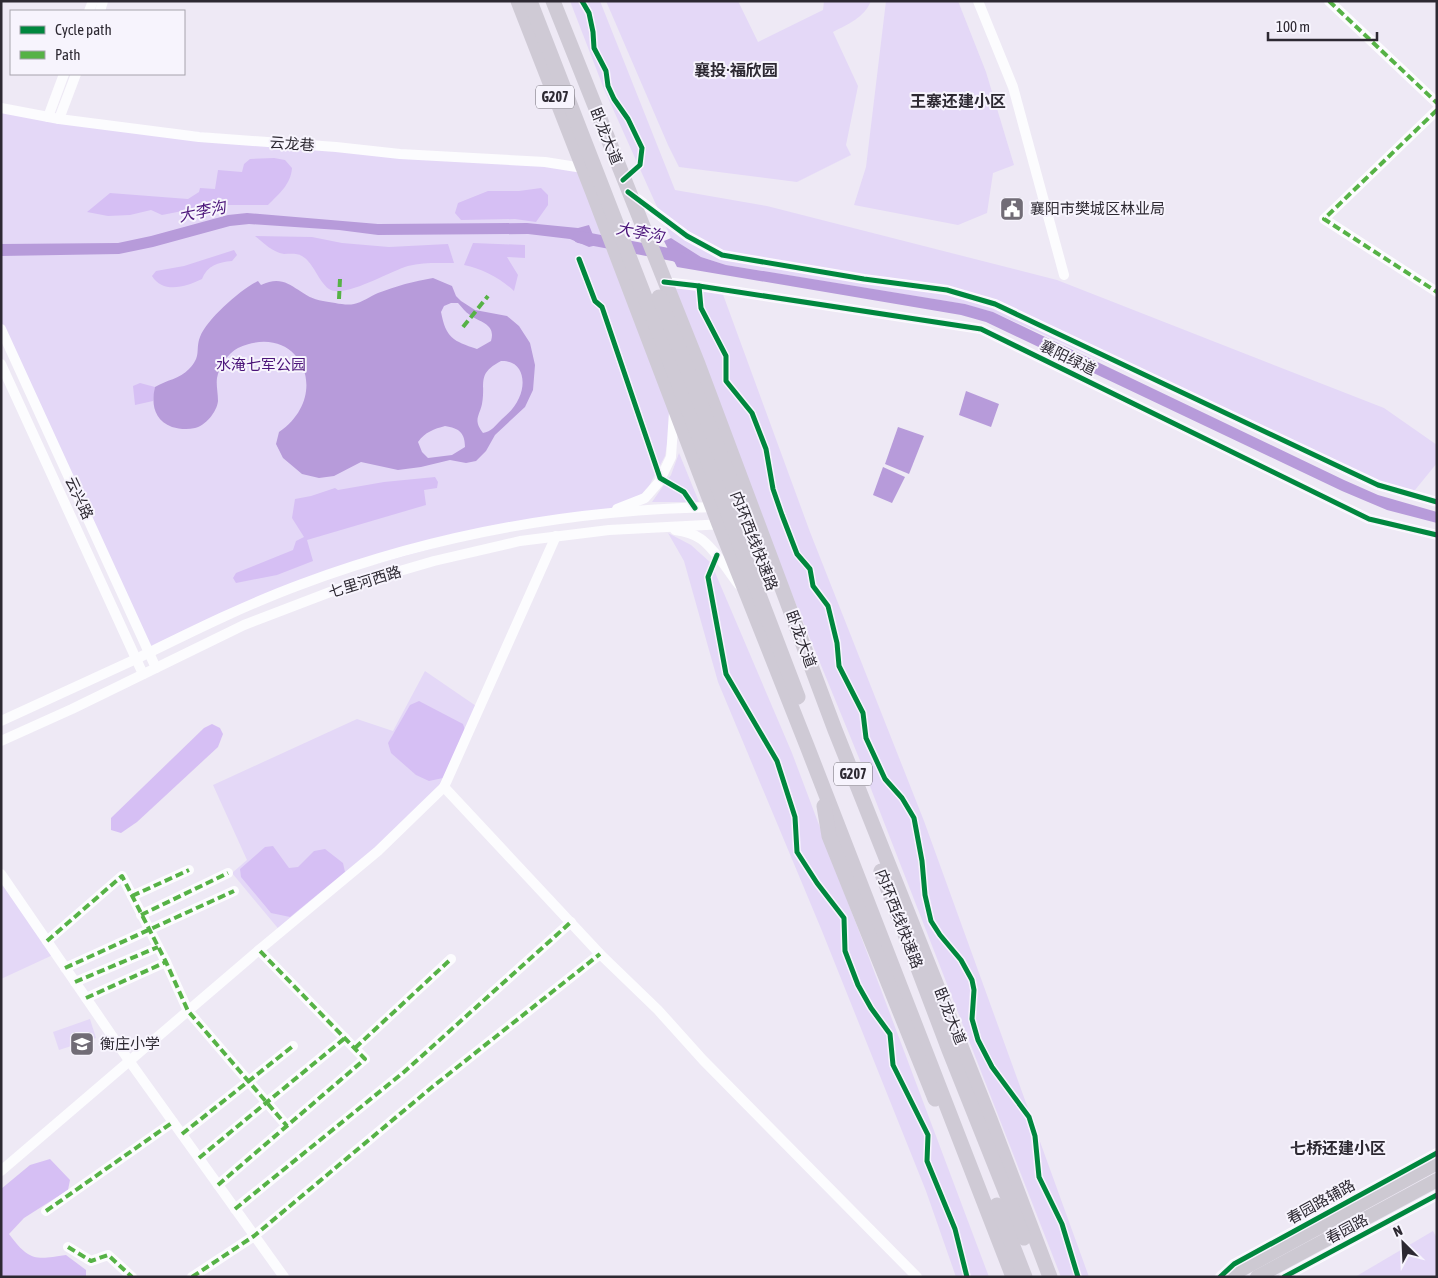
<svg xmlns="http://www.w3.org/2000/svg" width="1438" height="1278" font-family="'Asap Condensed','Noto Sans SC',sans-serif">
	<style>
		.green { fill: #e4d8f7 }
		.forest { fill: #d6bff4 }
		.water { fill: #b79bda; fill-rule: evenodd }
		.lines { fill: none; stroke-linecap: round; stroke-linejoin: round }
		.river { stroke: #b79bda; stroke-width: 12 }
		.minor { stroke: #fcfcfe; stroke-width: 10 }
		.major { stroke: #cdc9d2; stroke-width: 14 }
		.highway { stroke: #cfcad5; stroke-width: 15 }
		.quiet { stroke: #56b246; stroke-width: 4; stroke-dasharray: 8 4; stroke-linecap: butt }
		.cycleway-casing { stroke: #f7f4fd; stroke-width: 8 }
		.cycleway { stroke: #00873e; stroke-width: 5 }
		.labels { text-anchor: middle; stroke-width: 4; stroke-linejoin: round; paint-order: stroke }
		.shield { fill: #f7f4fd; stroke: #6a666f; stroke-width: 1 }
		.shield-label { font-size: 14px; font-weight: bold; fill: #2d2932 }
		.street-label { font-size: 15px; fill: #2d2932; stroke: #f7f4fd }
		.poi-label { font-size: 15px; fill: #2d2932; stroke: #f7f4fd; text-anchor: start }
		.park-label { font-size: 15px; fill: #4b1479; stroke: #f7f4fd }
		.neighbourhood-label { font-size: 16px; font-weight: bold; fill: #2d2932; stroke: #f7f4fd }
		.water-label { font-size: 16px; font-style: italic; fill: #4b157a; stroke: #f7f4fd }
	</style>
	<rect width="100%" height="100%" fill="#eee9f5"/>
	<!-- green -->
	<g class="green">
		<polygon points="570,1 600,1 675,190 767,206 1057,280 1384,408 1437,445 1437,463 1411,495 1378,485 993,312 964,304 726,265 701,257 671,238 604,89"/>
		<path d="M606,1H738L758,42L823,10L824,1H871C864,18 848,24 833,32L858,86L846,145L851,155L797,182L679,167L668,145Z"/>
		<polygon points="886,1 958,1 986,72 1014,165 993,173 987,213 958,225 854,205 866,167"/>
		<polygon points="1,108 59,119 583,168 674,406 665,456 649,486 637,499 609,513 522,524 303,584 149,652 1,329"/>
		<polygon points="664,282 721,289 810,532 924,821 1089,1277 1061,1277 859,758"/>
		<polygon points="679,453 699,502 652,502 671,475"/>
		<polygon points="668,533 691,545 711,563 792,753 989,1277 956,1277 926,1191 822,931 718,682 684,561"/>
		<polygon points="425,671 479,708 444,787 281,932 232,873 247,860 213,785 357,719 393,731"/>
		<polygon points="8,884 55,954 1,979 1,887"/>
		<polygon points="90,1019 96,1038 59,1050 53,1032"/>
		<polygon points="1433,1231 1437,1238 1437,1277 1355,1277"/>
	</g>
	<!-- forest -->
	<g class="forest">
		<path d="M274,158L285,160L292,168C291,184 279,194 268,205H228L223,203L162,215L151,210L130,215L108,216L87,212L110,193L188,199L199,192L200,188L215,189L218,170L242,172L244,164L250,159Z"/>
		<polygon points="541,188 548,195 548,205 536,222 515,219 461,220 455,213 458,203 488,191 519,191"/>
		<path d="M255,236L312,237L342,243L389,247L448,244L454,263C439,263 423,262 408,266C390,271 344,299 329,289C318,281 314,263 302,256C297,253 290,254 284,254C272,252 264,243 255,236Z"/>
		<path d="M473,243L525,245V258L507,257L518,275L514,291C500,278 483,269 464,265Z"/>
		<path d="M234,250L237,255L232,261C218,262 207,266 202,279C186,287 163,294 152,276L156,271L184,266Z"/>
		<polygon points="140,383 155,387 153,401 135,405 133,386"/>
		<polygon points="435,477 438,482 437,488 424,490 426,505 307,540 313,561 277,575 236,583 233,578 236,573 293,550 296,541 304,537 292,518 295,499 311,496 335,488 338,490 384,482"/>
		<polygon points="419,701 463,724 465,730 443,778 429,781 416,775 391,753 388,743 410,705"/>
		<polygon points="212,724 220,728 223,734 218,747 137,822 121,833 111,830 111,818 204,728"/>
		<polygon points="273,846 289,868 298,867 314,851 325,849 343,863 345,872 290,917 271,913 241,877 240,869 265,847"/>
		<path d="M50,1159L70,1180L68,1190L24,1218L9,1234C29,1261 35,1260 66,1255L86,1270V1277H1V1189L30,1165Z"/>
	</g>
	<!-- water -->
	<g class="water">
		<polygon points="247,213 378,224 527,223 578,228 589,225 597,245 589,247 570,239 528,234 378,235 339,230 249,224 230,226 153,247 119,254 1,256 1,244 118,243 151,236 228,215"/>
		<polygon points="671,238 701,257 726,265 965,304 993,312 1344,480 1378,495 1437,512 1437,523 1387,510 1342,491 986,322 961,315 677,267 664,241"/>
		<path d="M433,278L452,286L456,296L461,301L475,310L507,316L519,326L530,343L535,365L533,390L525,407L495,435L486,451L476,461L466,463L450,460L421,467L398,470L361,462L334,476L319,478L302,474L283,458L276,444L279,432C334,394 299,320 238,348C228,353 219,367 217,378C216,385 218,393 218,401C217,412 205,426 195,428C187,430 179,429 172,427C154,420 151,404 155,387C166,380 180,379 189,369C202,356 195,350 200,337C207,319 240,290 258,281L261,285C289,271 297,297 323,301C332,302 345,306 354,304C361,303 371,296 378,293C396,286 414,281 433,278ZM451,303H458C462,307 465,312 470,315C481,323 496,324 491,341L477,349C453,341 446,338 441,312L444,306ZM501,361C522,360 527,381 519,398C515,407 509,413 502,419C496,425 491,432 483,433C473,420 479,417 482,404C486,383 476,374 501,361ZM445,426C459,428 465,433 465,447L452,455L428,458L422,452L418,442C425,432 434,429 445,426Z"/>
		<polygon points="966,391 999,404 991,427 959,415"/>
		<polygon points="898,427 924,436 909,474 885,464"/>
		<polygon points="883,467 905,477 892,503 873,495"/>
	</g>
	<g class="lines">
		<!-- river -->
		<polyline class="river" points="579,237 673,255 686,260"/>
		<!-- minor -->
		<g class="minor">
			<polyline points="978,1 1013,87 1064,275"/>
			<polyline points="1329,1 1437,103"/>
			<polyline points="89,11 93,1"/>
			<polyline points="100,11 103,1"/>
			<polyline points="1,108 59,119 199,137 336,147 400,154 545,162 583,168"/>
			<polyline points="1437,110 1324,219 1437,292"/>
			<polyline points="48,117 64,74"/>
			<polyline points="59,119 76,74"/>
			<polyline points="631,194 687,236 722,255 864,279 947,290 995,304 1378,485 1437,502"/>
			<polyline points="664,282 699,286 981,329 1369,519 1437,535"/>
			<polyline points="1,329 156,668"/>
			<polyline points="1,364 143,674"/>
			<polyline points="617,509 645,498 659,482 671,457 674,412"/>
			<path d="M675,530C683,531 694,534 701,539C714,548 729,572 739,585"/>
			<path d="M1,721C46,700 91,680 136,659C191,632 245,605 302,584C436,534 576,509 719,507"/>
			<polyline points="1,741 72,709 244,625 338,589 434,561 520,541 609,530 725,524"/>
			<polyline points="444,787 600,954 658,1010 703,1060 917,1277"/>
			<polyline points="1,874 130,1062 284,1277"/>
			<polyline points="132,896 189,870"/>
			<polyline points="141,915 228,873"/>
			<polyline points="47,941 122,876 166,962 188,1011 287,1126"/>
			<polyline points="65,968 234,891"/>
			<polyline points="75,982 158,947"/>
			<polyline points="86,998 166,962"/>
			<polyline points="355,1048 451,959"/>
			<polyline points="182,1134 293,1046"/>
			<polyline points="199,1158 345,1038"/>
			<polyline points="1,1171 259,950 378,851 444,787 556,536"/>
			<polyline points="218,1185 365,1059 259,950"/>
			<polyline points="235,1209 404,1072 571,922"/>
			<polyline points="46,1211 173,1122"/>
			<polyline points="68,1247 91,1261 108,1255 132,1277"/>
			<polyline points="192,1277 254,1236 431,1088 600,954"/>
			<polyline points="1220,1277 1234,1264 1437,1153"/>
			<polyline points="1284,1277 1437,1195"/>
		</g>
		<!-- major -->
		<g class="major">
			<polyline points="1228,1277 1437,1163"/>
			<polyline points="1257,1277 1437,1180"/>
		</g>
		<!-- highway -->
		<g class="highway">
			<polyline points="518,1 593,193 719,524 807,746 1013,1277"/>
			<polyline points="530,1 674,372 798,697"/>
			<polyline points="553,1 698,364 835,730 990,1119 1050,1277"/>
			<polyline points="659,297 750,530"/>
			<polyline points="824,806 829,836 935,1099"/>
			<polyline points="881,871 949,1050 1024,1238"/>
			<polyline points="997,1205 1025,1277"/>
		</g>
		<!-- quiet -->
		<g class="quiet">
			<polyline points="1329,1 1437,103"/>
			<polyline points="1437,110 1324,219 1437,292"/>
			<polyline points="339,299 340,279"/>
			<polyline points="463,327 488,296"/>
			<polyline points="132,896 189,870"/>
			<polyline points="141,915 228,873"/>
			<polyline points="47,941 122,876 166,962 188,1011 287,1126"/>
			<polyline points="65,968 234,891"/>
			<polyline points="75,982 158,947"/>
			<polyline points="86,998 166,962"/>
			<polyline points="355,1048 451,959"/>
			<polyline points="182,1134 293,1046"/>
			<polyline points="199,1158 345,1038"/>
			<polyline points="218,1185 365,1059 259,950"/>
			<polyline points="235,1209 404,1072 571,922"/>
			<polyline points="46,1211 173,1122"/>
			<polyline points="68,1247 91,1261 108,1255 132,1277"/>
			<polyline points="192,1277 254,1236 431,1088 600,954"/>
		</g>
		<defs>
			<g id="cycleway">
				<polyline points="582,1 589,13 593,32 594,48 606,71 608,86 614,99 628,119 642,148 640,165 623,180"/>
				<polyline points="628,192 687,236 722,255 864,279 947,290 995,304 1378,485 1437,502"/>
				<polyline points="579,259 595,301 602,307 660,478 684,492 695,508"/>
				<polyline points="664,282 699,286 981,329 1369,519 1437,535"/>
				<polyline points="699,286 701,308 726,356 726,381 752,413 766,449 773,489 782,515 797,554 810,569 813,586 828,606 837,643 839,666 863,713 866,738 885,779 902,798 914,818 922,861 925,895 931,921 940,935 961,960 972,980 974,990 972,1019 978,1040 992,1067 1029,1117 1035,1136 1039,1177 1062,1224 1078,1277"/>
				<polyline points="717,555 708,577 726,674 777,761 795,817 797,852 817,883 844,918 845,951 858,985 871,1008 890,1034 893,1065 928,1135 927,1161 955,1229 967,1277"/>
				<polyline points="1220,1277 1234,1264 1437,1153"/>
				<polyline points="1284,1277 1437,1195"/>
			</g>
		</defs>
		<!-- cycleway casing -->
		<use href="#cycleway" class="cycleway-casing"/>
		<!-- cycleway -->
		<use href="#cycleway" class="cycleway"/>
	</g>
	<!-- icons -->
	<defs>
		<symbol id="civic-square" viewBox="-11 -11 22 22"><rect x="-9" y="-9" width="18" height="18" rx="4" fill="#716c76" stroke="#f7f4fd"/><path d="M-.6-6.5H3V-4.5H.6V-3L4-1V1h2V6H-6V1h2V-1L-.6-3ZM-1.2 2.5V6h2.4V2.5Z" fill="#fff"/></symbol>
		<symbol id="school-square" viewBox="-11 -11 22 22"><rect x="-9" y="-9" width="18" height="18" rx="4" fill="#716c76" stroke="#f7f4fd"/><path d="M0-5L7-2L0 1L-7-2ZM-4 1L0 2.5L4 1V4Q0 6-4 4Z" fill="#fff"/></symbol>
	</defs>
	<g fill-rule="evenodd">
		<use href="#civic-square" x="998" y="195" width="28" height="28"/>
		<use href="#school-square" x="68" y="1030" width="28" height="28"/>
	</g>
	<g class="labels">
		<!-- shield labels -->
		<g class="shield">
			<rect x="536" y="85.5" width="38" height="23" rx="4"/>
			<rect x="834" y="762.5" width="38" height="23" rx="4"/>
		</g>
		<g class="shield-label">
			<text x="555" y="102">G207</text>
			<text x="853" y="779">G207</text>
		</g>
		<!-- street labels -->
		<g class="street-label">
			<text transform="translate(606 136) rotate(68)" y="5">卧龙大道</text>
			<text transform="translate(292 144) rotate(4)" y="5">云龙巷</text>
			<text transform="translate(1068 358) rotate(26)" y="5">襄阳绿道</text>
			<text transform="translate(79 498) rotate(65)" y="5">云兴路</text>
			<text transform="translate(754 541) rotate(69)" y="5">内环西线快速路</text>
			<text transform="translate(365 582) rotate(-17)" y="5">七里河西路</text>
			<text transform="translate(801 639) rotate(70)" y="5">卧龙大道</text>
			<text transform="translate(899 919) rotate(69)" y="5">内环西线快速路</text>
			<text transform="translate(950 1016) rotate(68)" y="5">卧龙大道</text>
			<text transform="translate(1321 1202) rotate(-29)" y="5">春园路辅路</text>
			<text transform="translate(1347 1229) rotate(-28)" y="5">春园路</text>
		</g>
		<!-- poi labels -->
		<g class="poi-label">
			<text x="1030" y="214">襄阳市樊城区林业局</text>
			<text x="100" y="1049">衡庄小学</text>
		</g>
		<!-- park labels -->
		<g class="park-label">
			<text x="261" y="370">水淹七军公园</text>
		</g>
		<!-- neighbourhood labels -->
		<g class="neighbourhood-label">
			<text x="736" y="76">襄投·福欣园</text>
			<text x="958" y="107">王寨还建小区</text>
			<text x="1338" y="1154">七桥还建小区</text>
		</g>
		<!-- water labels -->
		<g class="water-label">
			<text transform="translate(202 211) rotate(-12)" y="6">大李沟</text>
			<text transform="translate(640 232) rotate(11)" y="6">大李沟</text>
		</g>
	</g>
	<!-- border -->
	<rect width="1438" height="1278" fill="none" stroke="#2d2932" stroke-width="5"/>
	<!-- legend -->
	<rect x="10" y="10" width="175" height="65" fill="#f7f4fd" stroke="#a6a3ac"/>
	<rect x="20" y="26" width="25" height="8" fill="#00873e" stroke="#a6a3ac"/>
	<text x="55" y="35" font-size="15" fill="#2d2932">Cycle path</text>
	<rect x="20" y="51" width="25" height="8" fill="#56b246" stroke="#a6a3ac"/>
	<text x="55" y="60" font-size="15" fill="#2d2932">Path</text>
	<!-- north arrow -->
	<g transform="translate(1403 1243) rotate(336)" stroke="#f7f4fd" stroke-width="4" paint-order="stroke">
	<path d="M0-4L9 19L0 12L-9 19Z" fill="#2d2932"/>
	<text y="-8" font-size="14" font-weight="bold" text-anchor="middle" fill="#2d2932">N</text>
	</g>
	<!-- scale -->
	<path d="M1268 32v8h109v-8" fill="none" stroke="#2d2932" stroke-width="2.5"/>
	<text x="1276" y="32" font-size="15" fill="#2d2932" stroke="#f7f4fd" stroke-width="4" paint-order="stroke">100 m</text>
</svg>
